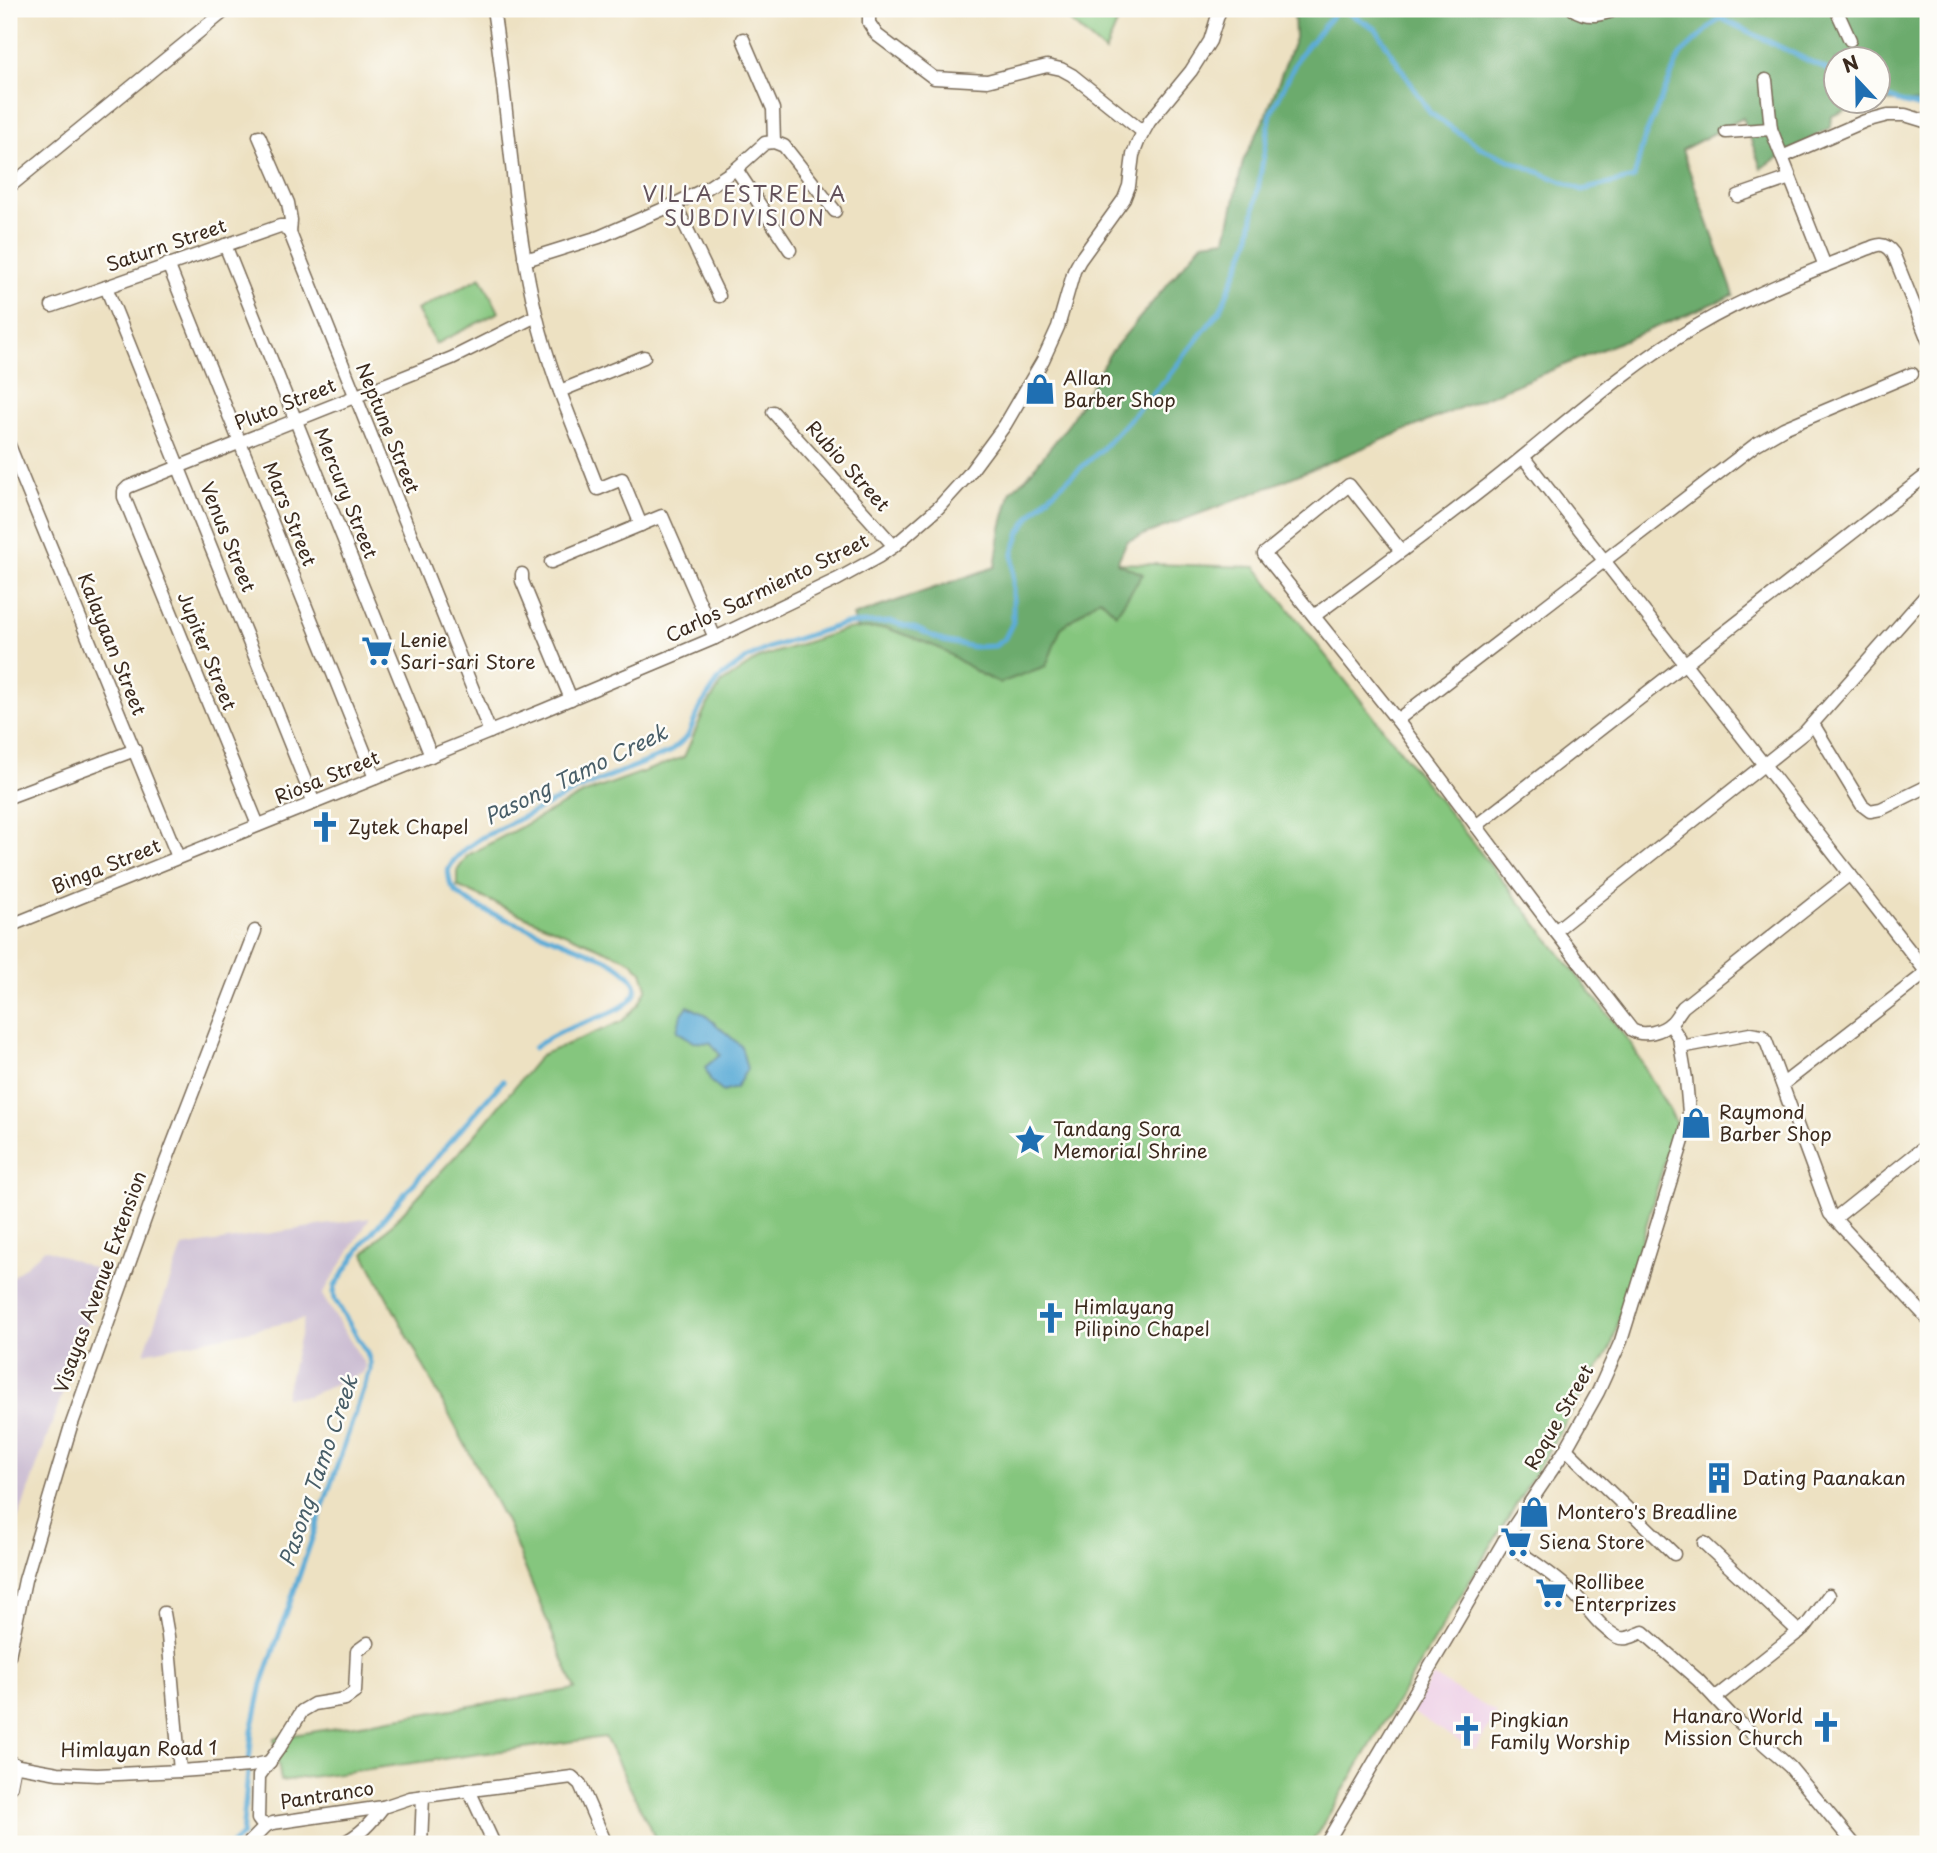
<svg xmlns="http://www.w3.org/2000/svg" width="1937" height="1853" font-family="'Playpen Sans',sans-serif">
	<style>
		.built { fill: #eed0e7 }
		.industrial { fill: #ccbed3 }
		.green { fill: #85c67e; stroke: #60784e; stroke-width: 2 }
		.forest { fill: #6cab6d; stroke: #546a46; stroke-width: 2 }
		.water { fill: #5cacd7; stroke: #4c6b7a; stroke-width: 2 }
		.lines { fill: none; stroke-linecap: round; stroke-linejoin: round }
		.stream { stroke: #5cacd7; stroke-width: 5 }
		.minor-casing { stroke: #796a57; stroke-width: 15 }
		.tertiary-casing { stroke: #796a57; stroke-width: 18 }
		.minor { stroke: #fff; stroke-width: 12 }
		.tertiary { stroke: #fff; stroke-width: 16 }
		.labels { text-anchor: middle; stroke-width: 5; stroke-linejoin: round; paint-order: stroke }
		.street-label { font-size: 19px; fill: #3b2a1e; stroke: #fdfcf7 }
		.poi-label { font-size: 19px; fill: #3b2a1e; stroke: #fdfcf7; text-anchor: start }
		.neighbourhood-label { font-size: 21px; letter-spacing: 2px; fill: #64535c; stroke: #fdfcf7 }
		.water-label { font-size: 21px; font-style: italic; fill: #485e68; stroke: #fdfcf7 }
	</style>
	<rect width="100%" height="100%" fill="#fdfcf7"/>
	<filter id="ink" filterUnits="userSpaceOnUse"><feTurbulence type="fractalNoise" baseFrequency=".0143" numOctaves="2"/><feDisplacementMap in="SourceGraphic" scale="14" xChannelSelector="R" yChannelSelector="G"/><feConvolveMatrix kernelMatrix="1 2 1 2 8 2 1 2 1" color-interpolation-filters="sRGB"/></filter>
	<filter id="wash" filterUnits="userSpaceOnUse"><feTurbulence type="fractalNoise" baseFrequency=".00686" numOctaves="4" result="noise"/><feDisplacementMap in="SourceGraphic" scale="28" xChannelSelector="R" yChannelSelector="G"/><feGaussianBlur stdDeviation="1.57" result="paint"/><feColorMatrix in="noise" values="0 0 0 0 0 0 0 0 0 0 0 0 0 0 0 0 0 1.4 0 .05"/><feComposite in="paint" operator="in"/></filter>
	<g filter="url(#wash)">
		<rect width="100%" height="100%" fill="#ede1c2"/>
		<!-- built -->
		<polygon class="built" points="1433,1676 1497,1713 1475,1750 1411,1712"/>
		<!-- industrial -->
		<g class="industrial">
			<polygon points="370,1218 322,1295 365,1365 363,1373 308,1396 285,1397 304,1319 144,1353 182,1247"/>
			<polygon points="45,1249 105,1273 9,1545 9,1280"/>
		</g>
		<!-- green -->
		<g class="green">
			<polygon points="1056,9 1123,9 1105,52"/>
			<polygon points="481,277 499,312 436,344 417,310"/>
			<polygon points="1045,561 1256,567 1631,1044 1676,1122 1611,1347 1311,1844 658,1844 605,1737 281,1781 274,1738 575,1689 507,1524 364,1254 475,1135 541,1055 621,1022 638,1005 647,988 642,972 631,961 526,917 457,886 457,871 468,855 585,793 684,757 705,709 722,683 759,658 847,629 886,628 909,636"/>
		</g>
		<!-- forest -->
		<polygon class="forest" points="1294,9 1928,9 1928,103 1878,101 1878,60 1836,60 1836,102 1867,102 1832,116 1831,127 1761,168 1743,118 1682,150 1734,295 1249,495 1127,541 1117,563 1143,574 1116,614 1100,598 1061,628 1046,666 1000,683 982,675 941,649 909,636 886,628 857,629 853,616 995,567 1001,528 1011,491 1026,478 1068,425 1110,353 1203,242 1226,239 1243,161 1266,115 1295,38"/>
		<!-- water -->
		<polygon class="water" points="688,1006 704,1014 741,1046 747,1069 736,1088 723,1092 711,1082 705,1067 720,1055 711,1043 694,1042 677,1031 681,1015"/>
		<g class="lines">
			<!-- stream -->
			<g class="stream">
				<polyline points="1342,9 1376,29 1430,113 1483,149 1582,190 1634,178 1644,139 1680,55 1720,18 1836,74"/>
				<polyline points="1878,93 1897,101 1928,109"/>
				<path d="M534,1048C545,1040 555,1034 568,1029C603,1015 677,998 606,959L488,912L469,902L456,892L450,883L448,870L454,860L465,849L481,838L579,789L670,752L688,736L699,709L720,678L748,658L768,648L844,624L892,622L917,629L943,641L974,647L995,646L1005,638L1013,622V553L1020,532L1032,514L1048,497L1101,450L1166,379L1221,309L1249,241L1271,113L1299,56L1338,9"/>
				<polyline points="232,1844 242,1835 252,1731 262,1684 370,1370 370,1362 367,1353 335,1300 334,1293 335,1286 362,1245 394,1206 503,1081"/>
			</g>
		</g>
	</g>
	<g filter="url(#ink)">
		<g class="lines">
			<defs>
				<g id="minor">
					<path d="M493,9C509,110 512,214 536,314C550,374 576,431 598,489L622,479L641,525"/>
					<polyline points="869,9 869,23 877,35 934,78 987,81 1047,66 1061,69 1072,75 1143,132"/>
					<path d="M1573,9C1588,19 1602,15 1618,9"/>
					<polyline points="1836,9 1850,40"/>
					<polyline points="743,39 773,109 774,142"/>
					<polyline points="1766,80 1771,129 1825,266"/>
					<polyline points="1726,132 1771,129"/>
					<polyline points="259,136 288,203 291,220 290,233 490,732"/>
					<polyline points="1782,157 1865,121 1888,115 1905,115 1928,122"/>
					<polyline points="736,169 790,250"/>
					<polyline points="9,187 227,9"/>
					<polyline points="1738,196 1790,178"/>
					<polyline points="675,204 719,296"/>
					<polyline points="225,245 431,756"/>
					<polyline points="524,257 532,258 599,237 675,204 707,188 736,169 765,143 774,142 784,146 835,211"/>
					<polyline points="168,264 375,778"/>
					<polyline points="106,287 314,803"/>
					<polyline points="52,306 280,226 284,226 290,233"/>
					<polyline points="560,391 644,357"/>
					<polyline points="773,412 894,546"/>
					<polyline points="9,445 178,857"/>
					<polyline points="1523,457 1928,974"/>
					<path d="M1401,551L1349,485L1264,554L1397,720L1555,931L1632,1030C1643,1037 1662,1032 1672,1022C1676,1018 1679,1012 1683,1007L1850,874"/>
					<polyline points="551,562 662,516 715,638"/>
					<polyline points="522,574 522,581 571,699"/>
					<path d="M1314,616C1372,573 1431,530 1488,485C1556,432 1620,371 1695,327C1751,294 1814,270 1875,246C1883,243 1888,246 1893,253L1928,340"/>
					<polyline points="1397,720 1755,445 1784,428 1912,374"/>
					<polyline points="1813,724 1862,805 1870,811 1881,809 1928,786"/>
					<polyline points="9,797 135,750"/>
					<polyline points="258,825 124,497 124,491 128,487 452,358 536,316"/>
					<polyline points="1476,826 1928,474"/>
					<polyline points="9,926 544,710 715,638 838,579 878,557 894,546 938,508 968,475 1005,425 1043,360 1058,327 1074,271 1080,260 1124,199 1129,186 1133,155 1138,142 1149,122 1191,71 1210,41 1220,9"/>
					<polyline points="1555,931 1805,732 1928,593"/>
					<polyline points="1681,1047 1750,1034 1762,1036 1766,1041 1830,1214 1928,1319"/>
					<polyline points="1783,1084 1927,972"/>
					<polyline points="1834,1219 1928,1144"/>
					<polyline points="1566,1449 1674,1554"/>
					<path d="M1504,1541C1527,1558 1554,1574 1574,1594C1589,1609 1599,1627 1617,1637C1626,1641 1635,1635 1643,1632L1698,1680L1730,1714L1790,1767L1854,1844"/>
					<polyline points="1704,1543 1799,1632"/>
					<polyline points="164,1613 168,1636 180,1771"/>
					<polyline points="368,1643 357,1651 355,1692 345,1699 314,1704 302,1711 280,1747 259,1776 258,1819 261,1823 267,1825 273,1823 383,1807 410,1798 572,1777 580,1784 606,1844"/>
					<polyline points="9,1656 25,1580 70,1429 160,1177 255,931"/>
					<polyline points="1715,1698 1806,1626 1829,1595"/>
					<polyline points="13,1765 58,1773 97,1775 180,1771 250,1766 270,1762"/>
					<polyline points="469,1790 494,1844"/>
					<polyline points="248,1844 267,1825"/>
					<path d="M341,1844C360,1835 371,1823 383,1807"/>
					<polyline points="421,1844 423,1796"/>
					<polyline points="1326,1844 1504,1541 1566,1449 1598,1392 1621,1341 1686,1131 1689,1113 1686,1079 1679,1038 1670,1024"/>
				</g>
				<polyline id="tertiary" points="9,1764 13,1765 9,1786"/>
			</defs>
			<!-- minor casing -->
			<use href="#minor" class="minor-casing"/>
			<!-- tertiary casing -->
			<use href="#tertiary" class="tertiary-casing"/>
			<!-- minor -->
			<use href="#minor" class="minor"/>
			<!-- tertiary -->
			<use href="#tertiary" class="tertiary"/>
		</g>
	</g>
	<!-- icons -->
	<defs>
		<symbol id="shop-bare" viewBox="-9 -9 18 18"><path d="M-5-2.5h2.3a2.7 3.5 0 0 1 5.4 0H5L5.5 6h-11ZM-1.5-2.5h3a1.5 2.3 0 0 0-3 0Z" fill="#1f6fb2" stroke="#fdfcf7" stroke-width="2.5" paint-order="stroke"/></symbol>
		<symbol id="supermarket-bare" viewBox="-9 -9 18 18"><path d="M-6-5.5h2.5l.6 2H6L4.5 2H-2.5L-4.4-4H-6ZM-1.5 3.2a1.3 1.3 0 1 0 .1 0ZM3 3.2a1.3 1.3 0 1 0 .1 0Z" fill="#1f6fb2" stroke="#fdfcf7" stroke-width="2.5" paint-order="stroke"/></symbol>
		<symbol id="church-bare" viewBox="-9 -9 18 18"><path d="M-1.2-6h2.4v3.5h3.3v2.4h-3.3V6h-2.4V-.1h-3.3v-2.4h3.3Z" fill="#1f6fb2" stroke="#fdfcf7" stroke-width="2.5" paint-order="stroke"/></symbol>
		<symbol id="sight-bare" viewBox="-9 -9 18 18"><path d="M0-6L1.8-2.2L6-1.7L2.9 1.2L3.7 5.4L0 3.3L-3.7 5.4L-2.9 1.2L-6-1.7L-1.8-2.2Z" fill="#1f6fb2" stroke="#fdfcf7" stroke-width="2.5" paint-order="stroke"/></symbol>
		<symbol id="building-bare" viewBox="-9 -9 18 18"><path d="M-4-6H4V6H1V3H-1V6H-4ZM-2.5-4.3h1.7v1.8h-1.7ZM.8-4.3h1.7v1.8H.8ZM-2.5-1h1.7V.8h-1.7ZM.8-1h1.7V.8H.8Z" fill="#1f6fb2" stroke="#fdfcf7" stroke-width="2.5" paint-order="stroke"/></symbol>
	</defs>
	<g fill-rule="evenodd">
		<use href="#shop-bare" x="1018" y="367" width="44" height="44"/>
		<use href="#supermarket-bare" x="355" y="629" width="44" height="44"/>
		<use href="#church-bare" x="303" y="805" width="44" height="44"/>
		<use href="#shop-bare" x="1674" y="1101" width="44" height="44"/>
		<use href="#sight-bare" x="1008" y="1118" width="44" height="44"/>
		<use href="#church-bare" x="1029" y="1296" width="44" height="44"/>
		<use href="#building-bare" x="1697" y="1456" width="44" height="44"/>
		<use href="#shop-bare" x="1512" y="1490" width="44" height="44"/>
		<use href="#supermarket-bare" x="1494" y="1520" width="44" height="44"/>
		<use href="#supermarket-bare" x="1529" y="1571" width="44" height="44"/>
		<use href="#church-bare" x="1804" y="1705" width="44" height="44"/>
		<use href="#church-bare" x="1445" y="1709" width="44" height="44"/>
	</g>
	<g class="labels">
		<!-- street labels -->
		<g class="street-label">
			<text transform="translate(166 245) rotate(-19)" y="7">Saturn Street</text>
			<text transform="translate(285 404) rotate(-22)" y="7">Pluto Street</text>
			<text transform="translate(388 428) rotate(68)" y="7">Neptune Street</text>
			<text transform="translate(848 466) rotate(48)" y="7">Rubio Street</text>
			<text transform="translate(346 493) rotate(68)" y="7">Mercury Street</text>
			<text transform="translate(290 514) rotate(68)" y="7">Mars Street</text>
			<text transform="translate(228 537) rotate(68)" y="7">Venus Street</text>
			<text transform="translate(767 588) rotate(-26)" y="7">Carlos Sarmiento Street</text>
			<text transform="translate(112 644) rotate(68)" y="7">Kalayaan Street</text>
			<text transform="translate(207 651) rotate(68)" y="7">Jupiter Street</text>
			<text transform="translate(327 777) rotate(-22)" y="7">Riosa Street</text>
			<text transform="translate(106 866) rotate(-22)" y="7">Binga Street</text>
			<text transform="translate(100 1282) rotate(-70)" y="7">Visayas Avenue Extension</text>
			<text transform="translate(1559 1417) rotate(-60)" y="7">Roque Street</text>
			<text transform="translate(139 1749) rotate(-1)" y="7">Himlayan Road 1</text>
			<text transform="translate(327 1795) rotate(-9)" y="7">Pantranco</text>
		</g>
		<!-- poi labels -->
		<g class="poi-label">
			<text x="1063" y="385">Allan<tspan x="1063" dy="22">Barber Shop</tspan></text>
			<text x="400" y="647">Lenie<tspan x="400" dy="22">Sari-sari Store</tspan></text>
			<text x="348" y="834">Zytek Chapel</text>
			<text x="1719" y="1119">Raymond<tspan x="1719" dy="22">Barber Shop</tspan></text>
			<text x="1053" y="1136">Tandang Sora<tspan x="1053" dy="22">Memorial Shrine</tspan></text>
			<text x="1074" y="1314">Himlayang<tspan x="1074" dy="22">Pilipino Chapel</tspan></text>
			<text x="1742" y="1485">Dating Paanakan</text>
			<text x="1557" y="1519">Montero's Breadline</text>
			<text x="1539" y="1549">Siena Store</text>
			<text x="1574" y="1589">Rollibee<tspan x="1574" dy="22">Enterprizes</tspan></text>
			<text x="1803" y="1723" text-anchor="end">Hanaro World<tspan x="1803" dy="22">Mission Church</tspan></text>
			<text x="1490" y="1727">Pingkian<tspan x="1490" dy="22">Family Worship</tspan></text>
		</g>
		<!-- neighbourhood labels -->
		<g class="neighbourhood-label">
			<text x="745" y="202">VILLA ESTRELLA<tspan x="745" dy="24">SUBDIVISION</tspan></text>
		</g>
		<!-- water labels -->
		<g class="water-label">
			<text transform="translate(576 775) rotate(-26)" y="7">Pasong Tamo Creek</text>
			<text transform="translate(319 1471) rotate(-71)" y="7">Pasong Tamo Creek</text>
		</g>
	</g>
	<!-- margin -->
	<rect width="1937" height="1853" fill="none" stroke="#fdfcf7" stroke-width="35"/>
	<!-- north arrow -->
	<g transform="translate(1857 80) rotate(338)"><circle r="33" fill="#fdfcf7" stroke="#afa8a0" stroke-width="2"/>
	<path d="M0-5L12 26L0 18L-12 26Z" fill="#1f6fb2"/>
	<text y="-10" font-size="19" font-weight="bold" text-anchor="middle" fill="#3b2a1e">N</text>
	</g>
</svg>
